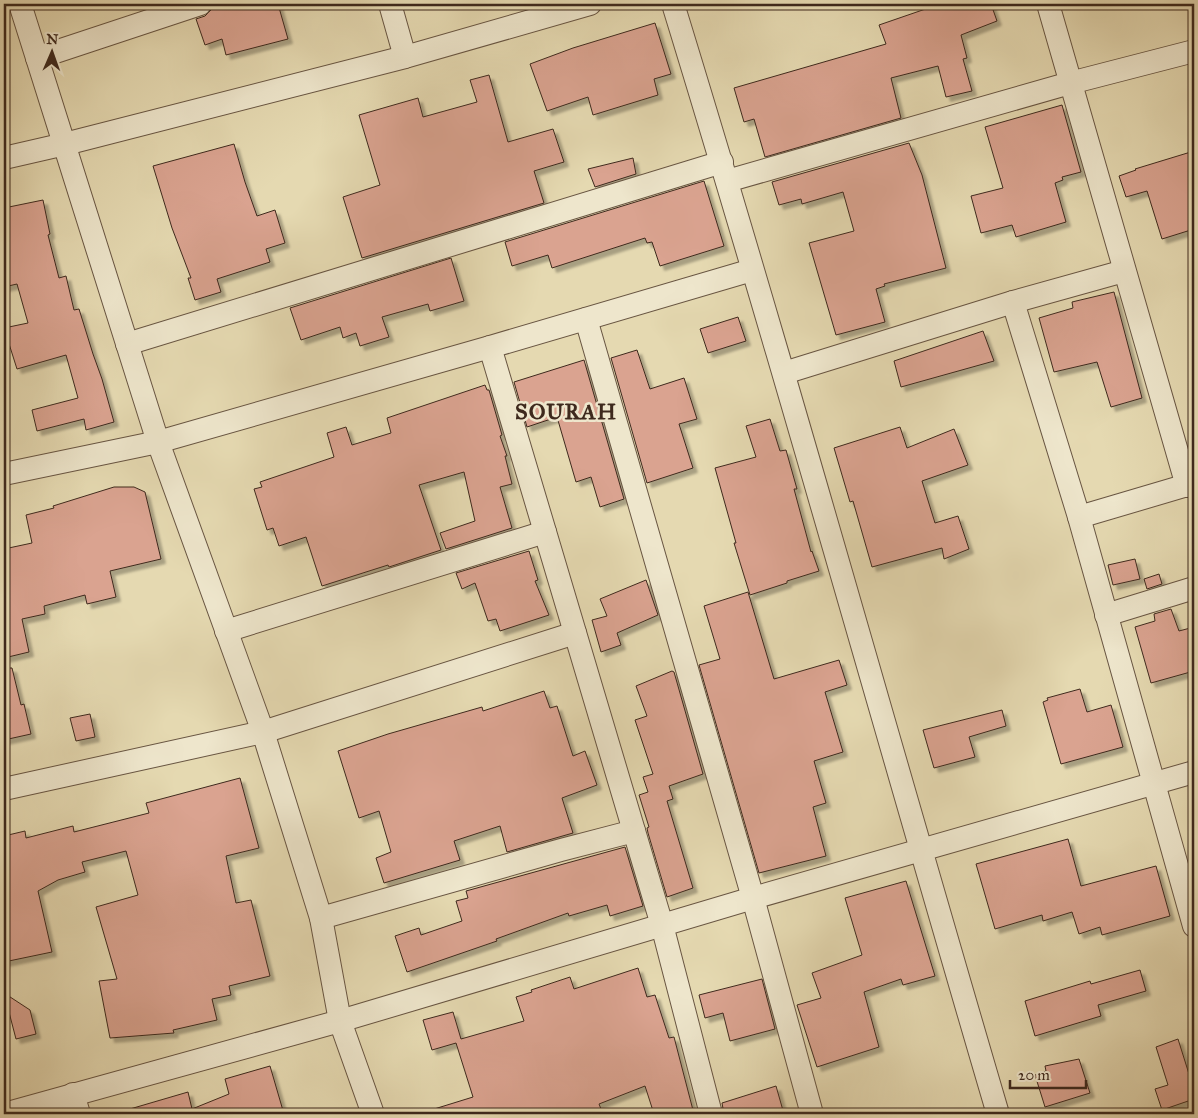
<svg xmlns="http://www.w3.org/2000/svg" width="1198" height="1118" font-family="'IM FELL Great Primer',serif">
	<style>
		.building { fill: #daa390; stroke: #3e291d; filter: url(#shadow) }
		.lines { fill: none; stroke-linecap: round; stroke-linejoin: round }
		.street-casing { stroke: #685542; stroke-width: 24 }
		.street { stroke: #eee6cc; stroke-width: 22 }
		.labels { text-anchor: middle; stroke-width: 5; stroke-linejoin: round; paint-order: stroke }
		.district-label { font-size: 22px; font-weight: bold; letter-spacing: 1px; fill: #3e291d; stroke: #eee6cc }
	</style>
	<defs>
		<filter id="shadow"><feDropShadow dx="4.5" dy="4.5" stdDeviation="1" flood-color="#0004"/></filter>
	</defs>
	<rect width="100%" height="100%" fill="#e5d9b1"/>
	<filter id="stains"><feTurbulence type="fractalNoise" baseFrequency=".004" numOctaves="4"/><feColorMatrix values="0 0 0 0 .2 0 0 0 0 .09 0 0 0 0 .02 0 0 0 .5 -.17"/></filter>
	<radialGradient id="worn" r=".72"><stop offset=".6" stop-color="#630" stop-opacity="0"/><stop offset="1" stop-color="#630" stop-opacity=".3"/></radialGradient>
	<!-- building -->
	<g class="building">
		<polygon points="228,4 278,4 288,39 226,55 222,39 205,45 196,19 205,16 213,8"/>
		<polygon points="940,4 991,4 997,21 961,35 967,58 963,59 972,91 946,97 938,66 891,78 901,118 765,157 754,119 744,122 734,88 886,44 879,25"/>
		<polygon points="655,23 671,74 654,79 658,95 593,115 588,97 547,111 530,64 573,48"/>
		<polygon points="489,75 508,142 553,129 564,162 534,171 544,203 362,258 343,197 380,185 359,115 418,98 423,117 477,102 470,80"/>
		<polygon points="1062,105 1081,172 1062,177 1063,180 1055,183 1066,222 1016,237 1012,225 981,233 971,196 1003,188 985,127"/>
		<polygon points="909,143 922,175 946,268 884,284 885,286 876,289 885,322 836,335 809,243 854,231 843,192 802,204 801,199 779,205 772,182"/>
		<polygon points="234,144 245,182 257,216 275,210 285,243 266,249 270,262 217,279 221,292 195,300 188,278 191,278 172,228 153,166"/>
		<polygon points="1194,151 1194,229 1162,239 1147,191 1126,197 1119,176 1136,170 1135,169"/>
		<polygon points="633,158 636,174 595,187 588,169"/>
		<polygon points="704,181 724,246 660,266 652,242 647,243 645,238 552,268 548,255 512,266 505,242"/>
		<polygon points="43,200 50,234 48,235 59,278 66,276 74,310 79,309 93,354 102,379 114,422 86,430 84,419 37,431 32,410 78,398 66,355 17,369 4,328 28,323 17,284 4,287 4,208"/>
		<polygon points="451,258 464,301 430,311 428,304 382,317 389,337 360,346 356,333 343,338 340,327 301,340 290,308"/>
		<polygon points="1114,292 1142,398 1111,407 1097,362 1054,372 1039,318 1073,308 1072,302"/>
		<polygon points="738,317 746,341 708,353 700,329"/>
		<polygon points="983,331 994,361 901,387 894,361"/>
		<polygon points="637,350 650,389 684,378 697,419 679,424 693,468 647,483 611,358"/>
		<polygon points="584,360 624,499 600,507 591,477 576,482 557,417 527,427 514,382"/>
		<polygon points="485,385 487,390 489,390 502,435 500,436 507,456 505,456 512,484 500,487 512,528 446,549 440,533 475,521 464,472 419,485 441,550 389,567 388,565 322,586 306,537 279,546 273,528 267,530 254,489 262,487 260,482 334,457 327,433 346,427 352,445 391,433 387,418"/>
		<polygon points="770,419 780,451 786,450 797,489 794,489 811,552 812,551 819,571 787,581 787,583 750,595 734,543 736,543 715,468 756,457 746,426"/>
		<polygon points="900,427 907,448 954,429 968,465 922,481 935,523 958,516 969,549 944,559 942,548 872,567 853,501 850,502 834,448"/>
		<polygon points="114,487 134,487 145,492 161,559 110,571 116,597 87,604 85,595 44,606 45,614 22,619 29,652 4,658 4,549 32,543 26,515 54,508 53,506"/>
		<polygon points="529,551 538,580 535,581 549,615 500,631 496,619 488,621 475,583 462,589 456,573"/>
		<polygon points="1135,559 1140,579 1113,585 1108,565"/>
		<polygon points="1159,574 1162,584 1147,589 1144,579"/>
		<polygon points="646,580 658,615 617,633 621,645 601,652 592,620 607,616 600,599"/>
		<polygon points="748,592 774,679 839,660 847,685 825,692 843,752 814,761 826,803 813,807 826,856 759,873 699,665 720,659 704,606"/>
		<polygon points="1171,609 1179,631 1194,627 1194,671 1151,683 1135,627 1155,621 1154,614"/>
		<polygon points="4,668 12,668 21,705 24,704 31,734 4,740"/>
		<polygon points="672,671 674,672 703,774 669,786 673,799 667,801 693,888 667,897 648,833 647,828 649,827 639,795 648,792 643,777 653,774 635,720 647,716 636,686"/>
		<polygon points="1080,689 1087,712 1111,705 1123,747 1061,764 1043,702 1048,700 1047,698"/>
		<polygon points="544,691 550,708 557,706 573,756 585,751 597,785 562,798 573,833 507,852 500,826 454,841 460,860 384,883 376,858 391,852 379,811 359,818 338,751 388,734 482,707 483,711"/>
		<polygon points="1002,710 1006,726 969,737 975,757 934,768 923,730"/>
		<polygon points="90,714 95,737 76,741 70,718"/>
		<polygon points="240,778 259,848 226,856 236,903 251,900 270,976 229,986 231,995 212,999 217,1020 173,1030 174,1033 110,1038 99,981 117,979 96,907 138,895 126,851 82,862 85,872 58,880 38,891 52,952 4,962 4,836 25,831 26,838 73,826 74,832 149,813 146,803"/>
		<polygon points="1068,839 1081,886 1156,866 1170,916 1102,935 1100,927 1079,934 1072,912 1043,921 1042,915 995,929 976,864"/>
		<polygon points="625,847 643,906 610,916 607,905 569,916 568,913 496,939 497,941 407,972 395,936 419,928 421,935 462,921 456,901 468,898 466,891"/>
		<polygon points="906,881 935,976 903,985 901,979 864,992 879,1047 817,1067 797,1005 821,998 812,973 862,955 845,898"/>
		<polygon points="638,968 647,997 655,995 669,1038 674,1037 694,1114 654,1114 645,1086 599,1104 603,1114 432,1114 431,1110 473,1097 456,1043 432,1050 423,1020 453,1012 461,1039 524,1021 516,997 532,992 531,990 570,977 574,989"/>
		<polygon points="1140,970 1146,991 1098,1005 1101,1016 1035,1036 1025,1001 1090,981 1091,984"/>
		<polygon points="762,979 775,1029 730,1041 723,1013 705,1018 699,995"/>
		<polygon points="4,993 30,1010 36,1034 16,1039"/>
		<polygon points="1178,1039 1194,1090 1194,1099 1162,1110 1155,1089 1168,1085 1156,1047"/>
		<polygon points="1079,1059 1090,1093 1045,1107 1035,1075 1046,1071 1045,1066"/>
		<polygon points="270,1066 284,1114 131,1114 130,1109 188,1092 192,1109 229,1094 225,1079"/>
		<polygon points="776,1086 784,1114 724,1114 722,1103"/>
	</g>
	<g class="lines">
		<defs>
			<g id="street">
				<polyline points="20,4 158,442 263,732 321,918 340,1021 373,1114"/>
				<polyline points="390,4 405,57"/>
				<path d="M673,4C786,372 889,744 998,1114"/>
				<polyline points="1048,4 1187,486"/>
				<polyline points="37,58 200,4"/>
				<polyline points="4,158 65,144 405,57 590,4"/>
				<polyline points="727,181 1070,83 1194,51"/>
				<polyline points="1013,302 1079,517 1194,926"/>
				<polyline points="586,319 753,898 812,1114"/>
				<polyline points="127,344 722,162"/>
				<polyline points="490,347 662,925 711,1114"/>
				<polyline points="784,373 1013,302 1124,271"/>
				<polyline points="4,474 158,442 490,347 752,270"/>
				<polyline points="1079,517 1194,483"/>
				<polyline points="1106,615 1194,588"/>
				<polyline points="226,631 545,532"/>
				<polyline points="4,789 263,732 575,633"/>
				<polyline points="321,918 561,850 634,831"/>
				<polyline points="73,1094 79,1114"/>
				<polyline points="4,1114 340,1021 753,898 1194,772"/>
			</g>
		</defs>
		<!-- street casing -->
		<use href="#street" class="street-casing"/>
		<!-- street -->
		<use href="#street" class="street"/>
	</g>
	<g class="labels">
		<!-- district labels -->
		<g class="district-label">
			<text x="566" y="419">SOURAH</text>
		</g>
	</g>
	<!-- margin -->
	<rect width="1198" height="1118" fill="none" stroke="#e5d9b1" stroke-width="20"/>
	<rect x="5" y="5" width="1188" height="1108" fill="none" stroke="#3e291d" stroke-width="2.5"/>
	<rect x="10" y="10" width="1178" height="1098" fill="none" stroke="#3e291d"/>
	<!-- north arrow -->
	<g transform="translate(52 52) rotate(2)" stroke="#eee6cc" stroke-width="4" paint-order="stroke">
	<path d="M0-4L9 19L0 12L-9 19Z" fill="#3e291d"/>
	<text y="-8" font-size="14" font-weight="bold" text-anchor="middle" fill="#3e291d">N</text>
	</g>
	<!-- scale -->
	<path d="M1010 1080v8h76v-8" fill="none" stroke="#3e291d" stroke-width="2.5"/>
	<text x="1018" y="1080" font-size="15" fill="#3e291d" stroke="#eee6cc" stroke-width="4" paint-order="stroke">20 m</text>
	<rect width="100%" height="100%" filter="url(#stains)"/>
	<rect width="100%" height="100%" fill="url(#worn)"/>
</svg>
